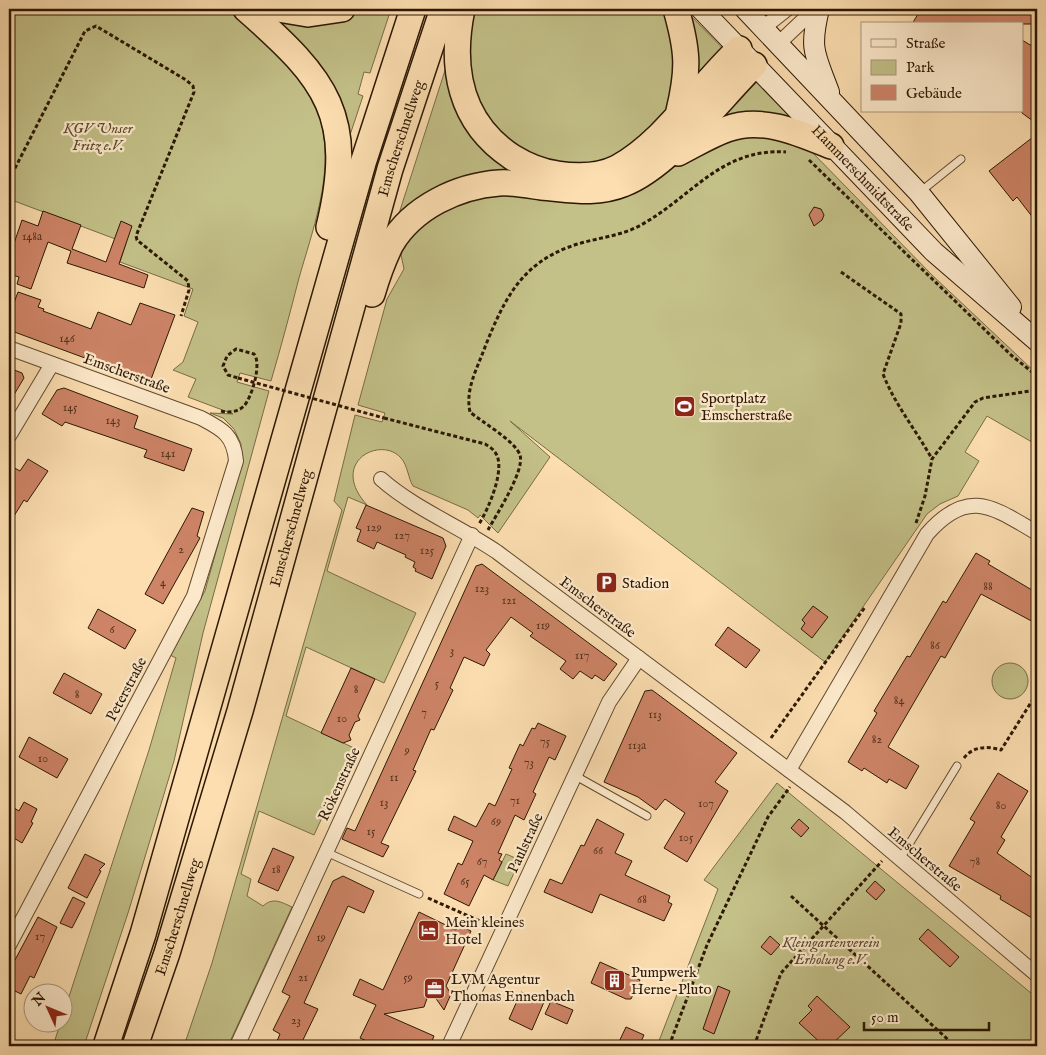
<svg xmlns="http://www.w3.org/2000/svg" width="1046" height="1055" font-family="'IM FELL English',serif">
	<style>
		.green { fill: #c3c088; stroke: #786c46 }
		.building { fill: #ce8467; stroke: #2c1804 }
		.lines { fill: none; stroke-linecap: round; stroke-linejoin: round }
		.service-casing { stroke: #604a2f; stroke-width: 9 }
		.minor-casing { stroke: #604a2f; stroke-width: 16 }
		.secondary-casing { stroke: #2c1804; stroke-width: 22 }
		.motorway-casing { stroke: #2c1804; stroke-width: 28 }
		.path { stroke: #2c1804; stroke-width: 3; stroke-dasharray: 4 2.5; stroke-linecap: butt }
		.service { stroke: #fdeacc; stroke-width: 7 }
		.minor { stroke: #fdeacc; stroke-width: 14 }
		.secondary { stroke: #fdeacc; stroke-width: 20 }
		.motorway { stroke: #fcdeb0; stroke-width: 25 }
		.path-bridge { stroke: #2c1804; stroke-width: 3; stroke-dasharray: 4 2.5; stroke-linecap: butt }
		.labels { text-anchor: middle; stroke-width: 4.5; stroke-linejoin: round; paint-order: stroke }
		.number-label { font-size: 12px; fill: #54331d }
		.park-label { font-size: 15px; font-style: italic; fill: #594a2c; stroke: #fdeacc }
		.street-label { font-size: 15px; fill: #2c1804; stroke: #fdeacc }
		.poi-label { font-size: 15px; fill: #2c1804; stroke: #fdeacc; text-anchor: start }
	</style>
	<rect width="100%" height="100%" fill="#fcdeb0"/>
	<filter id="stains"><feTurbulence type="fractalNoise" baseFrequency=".004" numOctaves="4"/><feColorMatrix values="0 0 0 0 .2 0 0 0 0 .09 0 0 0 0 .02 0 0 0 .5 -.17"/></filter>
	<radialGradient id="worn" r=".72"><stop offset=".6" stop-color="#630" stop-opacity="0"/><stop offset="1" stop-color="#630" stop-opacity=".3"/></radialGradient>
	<!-- green -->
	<g class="green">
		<path d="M16,9H229C253,34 285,55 304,84C345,145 317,215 299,278C290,313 281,347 271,381L240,373L237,382L269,391L203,633L174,761L128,913L84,1046H53L149,750L176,658L170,655L205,591L241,462V444L234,429L223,418L210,413L233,414L188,397L196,379L173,370L183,362L198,322L184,316L193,289L120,262L126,243L9,199V19Z"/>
		<polygon points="359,9 391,9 370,73 364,72 358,94 363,96 348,141 272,14 345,14"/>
		<path d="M475,9H684L799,126L809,149L932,275L1037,374V445L987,416L965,452L979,461L958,496L940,504L927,514L825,662L510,421L550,457L498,533L480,515L478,518L468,510L413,486C408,478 408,466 401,458C381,435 328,462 367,505L348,497L327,571L416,613L384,683L306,647L286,716L354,748L314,835L259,811L241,874L251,879L247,896L263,906C273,897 281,902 292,907L228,1046H184L212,963L342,510L334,501L355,415L382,422L385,413L358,405L387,299L404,269L395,226L449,58Z"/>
		<circle cx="1010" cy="681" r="18"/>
		<polygon points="777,783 1037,998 1037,1046 657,1046 718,889 704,880"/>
		<polygon points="506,854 520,860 508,886 493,880"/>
	</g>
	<!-- building -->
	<g class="building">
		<polygon points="921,9 1037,9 1037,14 1031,24 912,24"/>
		<polygon points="1022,40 1037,49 1037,124 1022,113"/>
		<polygon points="1037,134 1037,223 1017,197 1013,201 989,171"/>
		<polygon points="814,207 821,209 824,215 822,220 814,226 809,215"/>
		<polygon points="43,211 81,225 72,249 106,262 121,221 132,226 119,264 148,275 144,288 67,263 71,251 48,242 31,289 17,284 19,277 9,274 9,258 22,220 38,226"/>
		<polygon points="18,292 41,300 38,307 44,309 43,311 91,329 98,312 131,325 140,303 175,315 150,382 9,330 9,316"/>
		<polygon points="9,368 22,373 24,378 9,403"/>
		<polygon points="64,388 138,416 134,428 192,449 184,471 144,457 147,450 65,422 62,426 42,414 57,390"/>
		<polygon points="28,459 48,471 27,502 24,500 9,524 9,465 20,471"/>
		<polygon points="366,505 443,538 446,546 432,579 415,571 416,569 413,567 415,562 405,557 406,555 377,542 374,549 357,541 361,530 356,528"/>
		<polygon points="192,508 204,512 197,536 200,538 163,604 145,594"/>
		<polygon points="976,553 990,561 988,564 1037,593 1037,624 981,594 945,658 941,656 888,747 919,766 906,789 889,779 887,783 864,768 862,771 848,762 877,713 874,711 907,656 910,657 943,601 946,603"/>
		<polygon points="482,564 617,664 604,681 595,675 592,679 580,671 573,679 560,669 566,661 530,636 533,633 511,617 486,650 490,654 484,666 464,657 450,688 453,690 434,730 431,729 413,770 416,771 381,843 389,846 383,857 342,839 347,828 355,831 476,566"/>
		<polygon points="813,606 828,617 812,638 801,629 805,623 802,620"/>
		<polygon points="98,609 136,630 125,649 88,628"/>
		<polygon points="728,627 760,650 746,668 715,645"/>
		<polygon points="351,668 375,679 358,716 360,720 355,722 349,735 351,740 343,743 321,733"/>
		<polygon points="64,673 102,694 91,714 53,693"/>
		<polygon points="652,690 737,753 715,782 728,791 687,862 664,848 685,813 665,799 656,810 638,797 604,782 645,691"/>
		<polygon points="538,723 566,736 555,760 549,757 533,792 536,794 524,820 515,815 498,853 502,854 499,860 502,862 493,880 484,875 469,906 444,894 458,863 462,865 473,841 448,830 454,816 476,827 489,803 495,806 512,769 509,768 520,744 523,746 532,728 535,729"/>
		<polygon points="29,737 68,759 57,778 19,757"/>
		<polygon points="998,773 1028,791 1001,837 1005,840 997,853 1037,881 1037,921 1000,899 1001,896 949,866 975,822 970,819"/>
		<polygon points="24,802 37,809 31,822 33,823 22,843 9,835 9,805 19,811"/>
		<polygon points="597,819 624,834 615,853 632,861 625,875 670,896 668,902 672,904 664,921 600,894 592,913 544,892 550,879 562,884 581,845 584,846"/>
		<polygon points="799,819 809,828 801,837 791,828"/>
		<polygon points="273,848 294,857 278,891 258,882"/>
		<polygon points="85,854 105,864 99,870 101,871 87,898 68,888"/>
		<polygon points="343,876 374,891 364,913 348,906 304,1003 318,1009 300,1046 275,1046 280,1034 273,1030 290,996 282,992 333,881"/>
		<polygon points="875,881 885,890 876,900 866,891"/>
		<polygon points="73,897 85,903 72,928 60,923"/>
		<polygon points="419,912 456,930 458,925 471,931 446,986 451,994 444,1010 430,990 424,1007 384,1014 434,1036 430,1046 378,1046 360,1038 376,1005 353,995 360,979 383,990"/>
		<polygon points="38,917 57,927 34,978 30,976 21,994 9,988 9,971"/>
		<polygon points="928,929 959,957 950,967 919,939"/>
		<polygon points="770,936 780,945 771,955 761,947"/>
		<polygon points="600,962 640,980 631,999 626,999 591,983"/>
		<polygon points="718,986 730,991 714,1034 703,1029"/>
		<polygon points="521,992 544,1002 532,1030 509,1019"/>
		<polygon points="817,996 850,1027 830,1046 824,1046 799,1023 812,1010 808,1006"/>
		<polygon points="551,1001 573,1010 567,1024 545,1014"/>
		<polygon points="626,1027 644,1035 639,1046 617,1046"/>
	</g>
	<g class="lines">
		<defs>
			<g id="service">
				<polyline points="920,192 961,159"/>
				<polyline points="574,775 647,816"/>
				<polyline points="326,852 419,894"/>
				<polyline points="900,859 957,766"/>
			</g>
			<g id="minor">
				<polyline points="763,28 787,9"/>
				<polyline points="778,44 815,9"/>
				<path d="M9,348L201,418C222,429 234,435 236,461L194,596L9,945"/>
				<polyline points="9,436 52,364"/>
				<path d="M381,479C415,509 459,526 497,552L845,812L1037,975"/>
				<path d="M789,770L927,534C968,487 993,507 1037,533"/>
				<polyline points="237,1046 472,535"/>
				<polyline points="449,1046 609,702 639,658"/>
			</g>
			<g id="secondary">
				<path id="s1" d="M701,9L934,252L1037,341"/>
				<polyline points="745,9 919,193 1011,307"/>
				<path d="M819,9C809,50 815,54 829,92"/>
			</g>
			<g id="motorway">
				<path d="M246,9C327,80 356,116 329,227"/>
				<polyline points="278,9 308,14 342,9"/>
				<path d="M462,9C450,67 459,122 512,157C525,165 541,172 557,174C577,177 599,177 617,168C665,142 699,86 739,49"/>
				<path d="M676,9C688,51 689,69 679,111"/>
				<path d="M678,153C694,145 710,135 727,129C762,116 799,133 831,146"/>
				<path d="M372,294C377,277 383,260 391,244C413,207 458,186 499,183C513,182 528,185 541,187C569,189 596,195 623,184C668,167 718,101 754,65"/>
				<polyline points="106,1046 143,934 363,163 413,9"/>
				<path id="s2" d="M135,1046L167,953L240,711L390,169L443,9"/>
			</g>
		</defs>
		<!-- service casing -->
		<use href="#service" class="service-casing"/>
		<!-- minor casing -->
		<use href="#minor" class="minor-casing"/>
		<!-- secondary casing -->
		<use href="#secondary" class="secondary-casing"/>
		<!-- motorway casing -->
		<use href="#motorway" class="motorway-casing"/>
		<!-- path -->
		<g class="path">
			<polyline points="809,160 1011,355 1037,376"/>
			<polyline points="9,180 85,31 96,26 186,80 193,86 194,92 136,236 137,240 188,281 189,290 181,316"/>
			<path d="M841,272L901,314V323L883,374C895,405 916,430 932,459"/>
			<path d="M221,411C229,413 238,412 244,406C252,397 262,363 254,354L236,349L227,356L223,366L228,375L238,378"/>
			<path d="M384,418L485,444C488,446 492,448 494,451C508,465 488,510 479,524"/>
			<polyline points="916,523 925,496 932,459 975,402 983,398 1037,390"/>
			<path d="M488,530C496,515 525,471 520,455C515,441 482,422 470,412C465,389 477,369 485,347C503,302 520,265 569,247C592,238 620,237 641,225C693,196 721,148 786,152"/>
			<polyline points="771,738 865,607"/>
			<path d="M964,758C973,746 988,746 1001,750L1037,693"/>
			<polyline points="791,896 955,1046"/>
			<polyline points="428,898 491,926"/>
			<polyline points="669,1046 707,945 768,817 790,787"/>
			<polyline points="754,1046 781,973 882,861"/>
		</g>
		<!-- service -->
		<use href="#service" class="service"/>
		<!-- minor -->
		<use href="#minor" class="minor"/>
		<!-- secondary -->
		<use href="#secondary" class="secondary"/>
		<!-- motorway -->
		<use href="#motorway" class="motorway"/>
		<!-- path-bridge -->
		<polyline class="path-bridge" points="238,378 384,418"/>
	</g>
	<!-- icons -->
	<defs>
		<symbol id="stadium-square" viewBox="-11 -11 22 22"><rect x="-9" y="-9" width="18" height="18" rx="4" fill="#8f2418" stroke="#fdeacc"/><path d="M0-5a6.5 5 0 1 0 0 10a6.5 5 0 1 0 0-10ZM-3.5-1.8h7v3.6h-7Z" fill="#fff"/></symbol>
		<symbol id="parking-square" viewBox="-11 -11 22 22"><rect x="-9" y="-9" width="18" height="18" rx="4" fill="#8f2418" stroke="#fdeacc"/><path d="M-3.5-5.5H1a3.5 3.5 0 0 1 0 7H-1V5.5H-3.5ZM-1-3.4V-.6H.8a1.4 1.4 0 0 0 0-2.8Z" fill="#fff"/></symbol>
		<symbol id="hotel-square" viewBox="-11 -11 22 22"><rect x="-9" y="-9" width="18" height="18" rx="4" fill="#8f2418" stroke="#fdeacc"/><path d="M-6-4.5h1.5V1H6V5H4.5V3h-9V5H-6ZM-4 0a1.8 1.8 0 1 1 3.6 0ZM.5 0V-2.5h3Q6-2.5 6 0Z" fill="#fff"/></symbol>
		<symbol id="building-square" viewBox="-11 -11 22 22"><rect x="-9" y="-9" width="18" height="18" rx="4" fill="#8f2418" stroke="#fdeacc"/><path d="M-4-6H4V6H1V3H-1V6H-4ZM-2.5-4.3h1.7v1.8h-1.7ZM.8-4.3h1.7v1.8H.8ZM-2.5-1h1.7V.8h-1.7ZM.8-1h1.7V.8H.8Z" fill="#fff"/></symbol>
		<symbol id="office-square" viewBox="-11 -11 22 22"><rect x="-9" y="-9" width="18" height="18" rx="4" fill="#8f2418" stroke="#fdeacc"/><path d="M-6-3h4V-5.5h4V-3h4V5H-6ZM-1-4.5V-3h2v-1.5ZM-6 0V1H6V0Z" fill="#fff"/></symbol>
	</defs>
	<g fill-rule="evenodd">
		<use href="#stadium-square" x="672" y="394" width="25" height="25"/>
		<use href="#parking-square" x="594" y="570" width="25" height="25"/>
		<use href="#hotel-square" x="416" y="918" width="25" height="25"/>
		<use href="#building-square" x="602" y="968" width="25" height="25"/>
		<use href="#office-square" x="422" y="976" width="25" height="25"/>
	</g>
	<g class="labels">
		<!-- number labels -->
		<g class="number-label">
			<text x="32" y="240">148a</text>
			<text x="67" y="342">146</text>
			<text x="70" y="411">145</text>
			<text x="113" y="424">143</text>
			<text x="168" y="457">141</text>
			<text x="374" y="531">129</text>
			<text x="402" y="539">127</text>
			<text x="181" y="553">2</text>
			<text x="427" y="554">125</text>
			<text x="163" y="586">4</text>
			<text x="988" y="590">88</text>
			<text x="482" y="592">123</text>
			<text x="509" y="604">121</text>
			<text x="543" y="629">119</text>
			<text x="112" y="633">6</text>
			<text x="935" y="649">86</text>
			<text x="452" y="654">3</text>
			<text x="582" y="659">117</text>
			<text x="437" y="687">5</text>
			<text x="356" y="693">8</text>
			<text x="77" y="698">8</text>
			<text x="899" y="704">84</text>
			<text x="424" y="716">7</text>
			<text x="655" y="718">113</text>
			<text x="342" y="722">10</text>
			<text x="877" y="743">82</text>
			<text x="545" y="745">75</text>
			<text x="637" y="749">113a</text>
			<text x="407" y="754">9</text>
			<text x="43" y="762">10</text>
			<text x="529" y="766">73</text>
			<text x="394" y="781">11</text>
			<text x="515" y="804">71</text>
			<text x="384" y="806">13</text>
			<text x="706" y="807">107</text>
			<text x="1001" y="809">80</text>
			<text x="496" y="825">69</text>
			<text x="371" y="835">15</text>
			<text x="686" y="841">105</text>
			<text x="598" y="854">66</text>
			<text x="482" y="865">67</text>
			<text x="975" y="865">78</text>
			<text x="276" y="873">18</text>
			<text x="465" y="885">65</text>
			<text x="642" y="903">68</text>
			<text x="40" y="940">17</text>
			<text x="321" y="941">19</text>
			<text x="303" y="981">21</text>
			<text x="408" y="981">59</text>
			<text x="296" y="1024">23</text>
		</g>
		<!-- park labels -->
		<g class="park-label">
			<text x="98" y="133">KGV Unser<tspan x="98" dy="17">Fritz e.V.</tspan></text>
			<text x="831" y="947">Kleingartenverein<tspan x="831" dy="17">Erholung e.V.</tspan></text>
		</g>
		<!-- street labels -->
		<g class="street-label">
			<text dy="5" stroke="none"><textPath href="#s2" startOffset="946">Emscherschnellweg</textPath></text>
			<text dy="5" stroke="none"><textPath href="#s1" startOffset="234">Hammerschmidtstraße</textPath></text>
			<text transform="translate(127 373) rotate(20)" y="5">Emscherstraße</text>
			<text dy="5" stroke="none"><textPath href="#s2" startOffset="541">Emscherschnellweg</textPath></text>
			<text transform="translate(598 607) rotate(37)" y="5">Emscherstraße</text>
			<text transform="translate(126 689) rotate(-62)" y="5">Peterstraße</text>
			<text transform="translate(339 784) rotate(-65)" y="5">Rökenstraße</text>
			<text transform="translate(525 843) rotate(-65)" y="5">Paulstraße</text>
			<text transform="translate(925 859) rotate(40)" y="5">Emscherstraße</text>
			<text dy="5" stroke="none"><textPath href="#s2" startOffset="136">Emscherschnellweg</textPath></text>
		</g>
		<!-- poi labels -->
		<g class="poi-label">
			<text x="701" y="403">Sportplatz<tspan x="701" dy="17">Emscherstraße</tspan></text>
			<text x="622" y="588">Stadion</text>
			<text x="445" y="927">Mein kleines<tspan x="445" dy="17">Hotel</tspan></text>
			<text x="631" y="977">Pumpwerk<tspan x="631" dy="17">Herne-Pluto</tspan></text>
			<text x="451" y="984">LVM Agentur<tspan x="451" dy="17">Thomas Ennenbach</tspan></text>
		</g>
	</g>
	<!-- margin -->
	<rect width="1046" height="1055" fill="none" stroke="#fcdeb0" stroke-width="30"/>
	<rect x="10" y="10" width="1026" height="1035" fill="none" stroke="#2c1804" stroke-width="2.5"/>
	<rect x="15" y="15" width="1016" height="1025" fill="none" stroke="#2c1804"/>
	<!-- legend -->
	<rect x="861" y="22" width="162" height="90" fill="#fdeacc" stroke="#a9967c"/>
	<rect x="871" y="39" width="25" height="8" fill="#fdeacc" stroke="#a9967c"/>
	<text x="906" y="48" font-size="15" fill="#2c1804">Straße</text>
	<rect x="871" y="60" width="25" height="15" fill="#c3c088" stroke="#a9967c"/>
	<text x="906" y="72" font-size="15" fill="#2c1804">Park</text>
	<rect x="871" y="85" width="25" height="15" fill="#ce8467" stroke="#a9967c"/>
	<text x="906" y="98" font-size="15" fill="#2c1804">Gebäude</text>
	<!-- north arrow -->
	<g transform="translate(48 1008) rotate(314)"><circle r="24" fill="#fdeacc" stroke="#a9967c"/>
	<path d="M0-4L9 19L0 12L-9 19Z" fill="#8f2418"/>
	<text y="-8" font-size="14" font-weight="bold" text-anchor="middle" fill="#2c1804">N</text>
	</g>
	<!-- scale -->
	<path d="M864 1022v8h125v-8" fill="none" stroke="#2c1804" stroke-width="2.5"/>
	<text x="871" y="1022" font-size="15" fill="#2c1804" stroke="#fdeacc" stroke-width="4" paint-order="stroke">50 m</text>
	<rect width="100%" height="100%" filter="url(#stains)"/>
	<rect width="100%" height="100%" fill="url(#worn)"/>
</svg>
